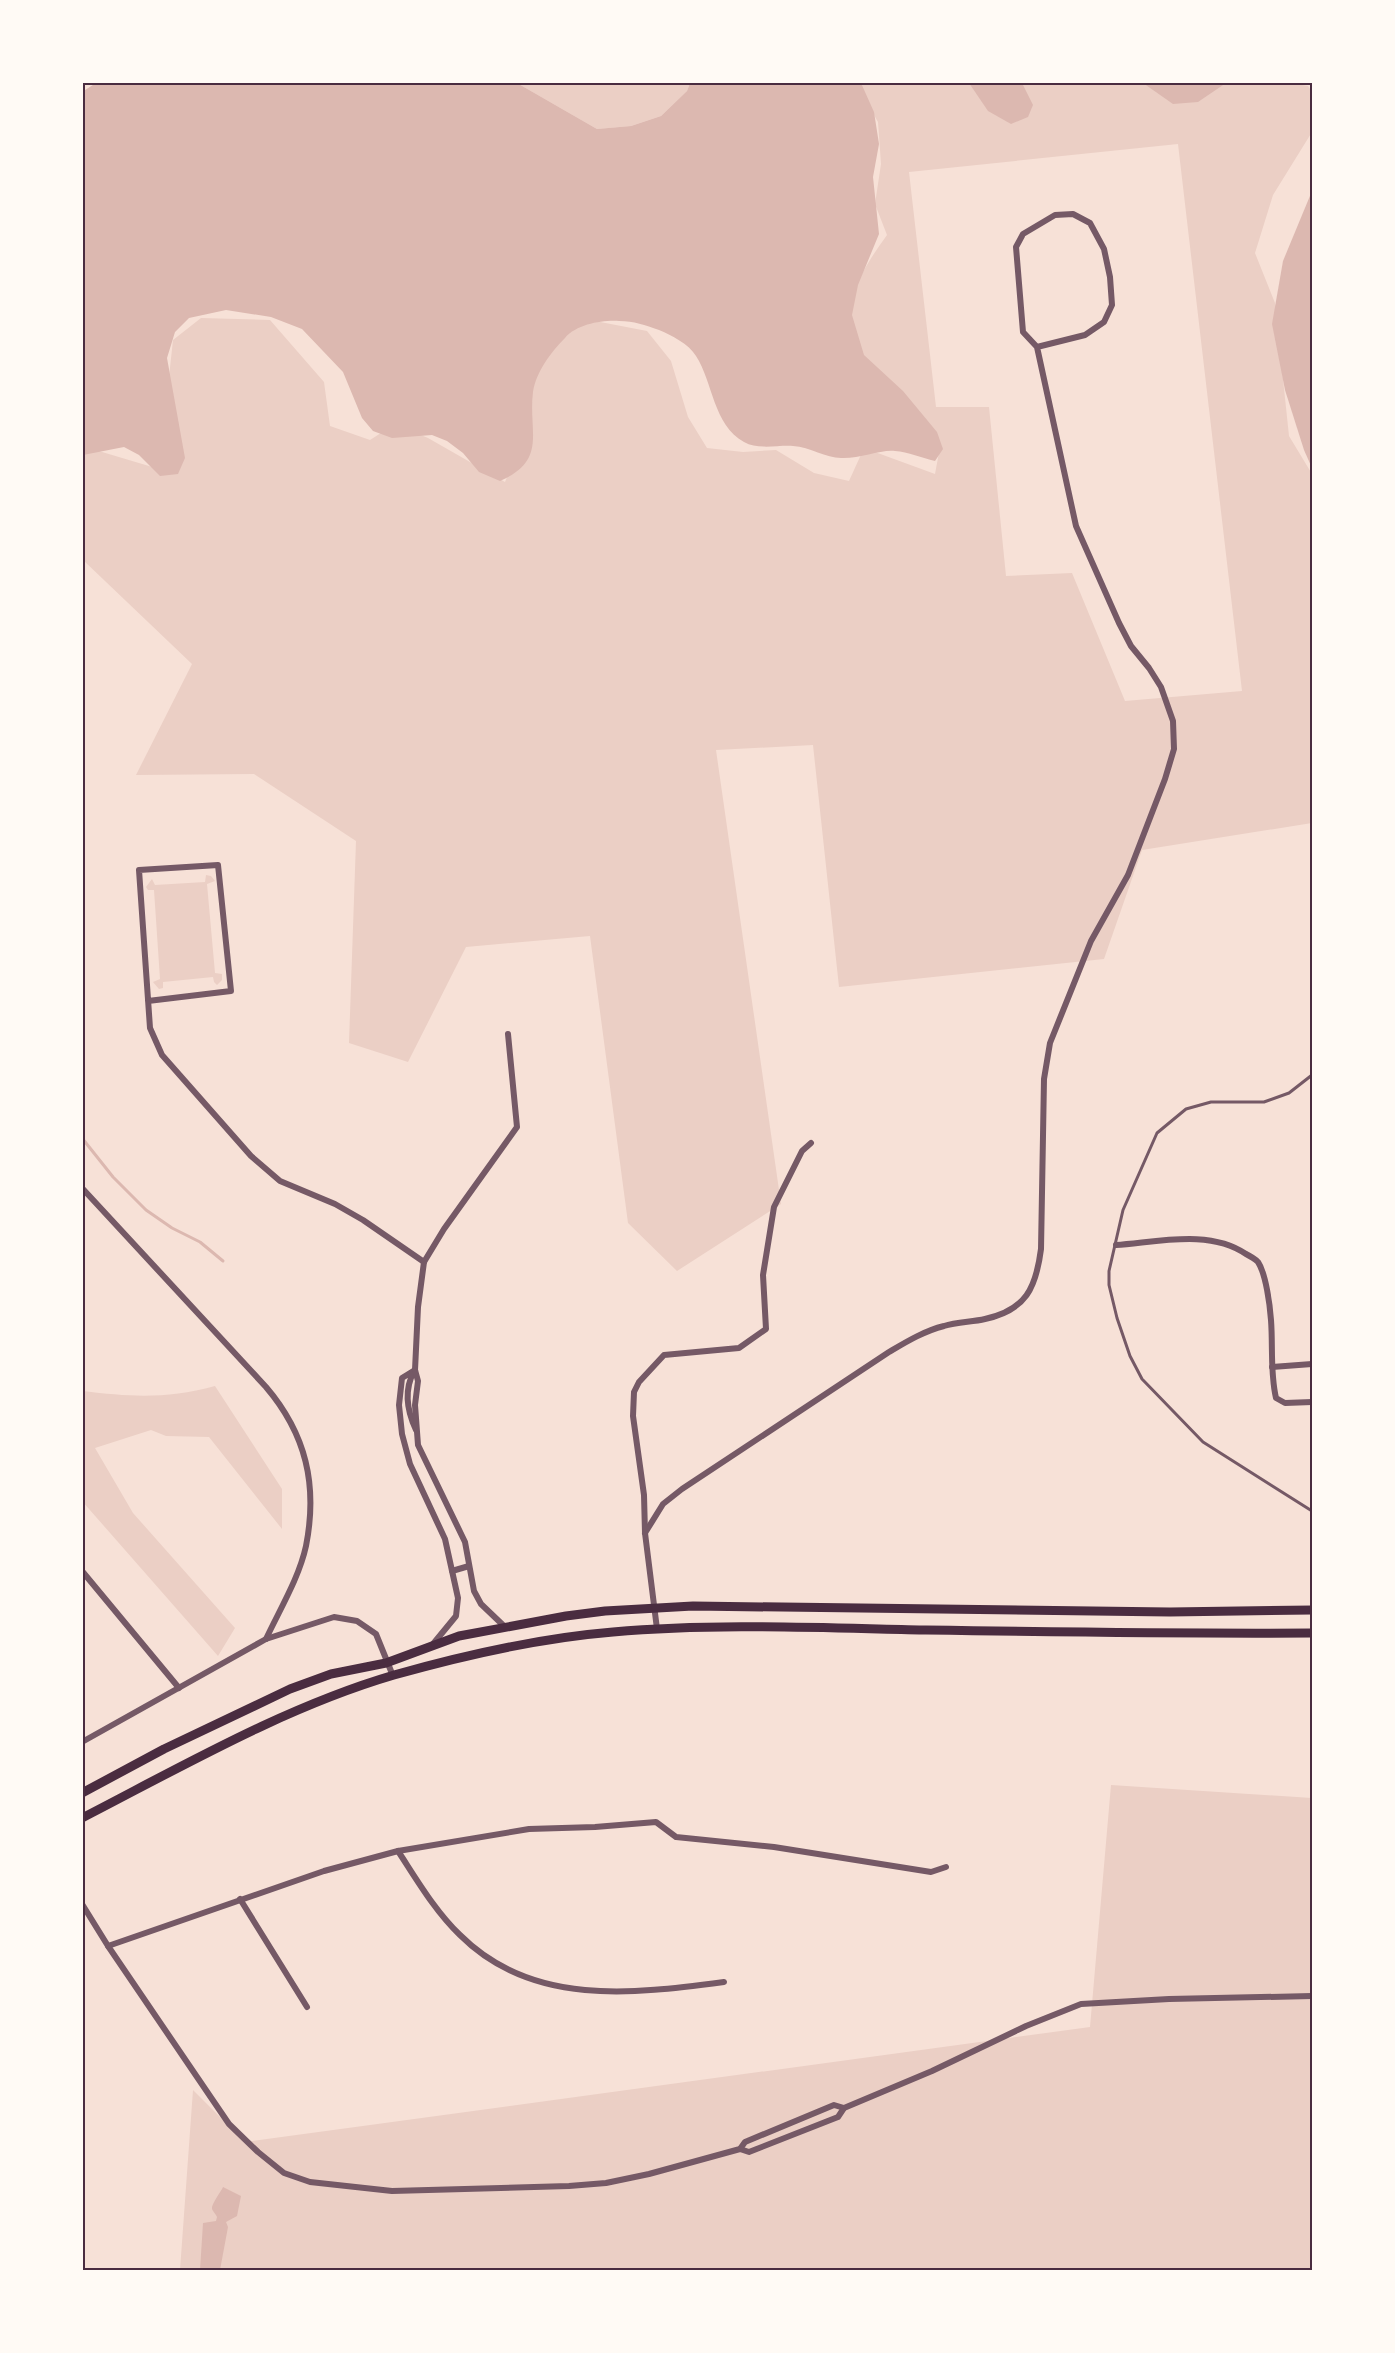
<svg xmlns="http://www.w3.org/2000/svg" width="1395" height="2353" font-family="'Source Serif 4',serif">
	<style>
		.green { fill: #ebcfc5; fill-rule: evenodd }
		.water { fill: #dcb8b0 }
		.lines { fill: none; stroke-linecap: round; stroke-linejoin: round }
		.stream { stroke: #dcb8b0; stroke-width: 3 }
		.service { stroke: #755966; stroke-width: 3 }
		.minor { stroke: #755966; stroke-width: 6 }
		.primary { stroke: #4a2c40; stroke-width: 9 }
		.neatline { fill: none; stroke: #4a2c40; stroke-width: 2 }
	</style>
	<rect width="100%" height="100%" fill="#f7e1d7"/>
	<!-- green -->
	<g class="green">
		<path d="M1286,82L1308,86L1312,92V132L1273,195L1255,253L1275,303L1289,436L1312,474V823L1142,850L1104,959L839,987L813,745L716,750L781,1204L677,1271L628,1223L590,936L466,947L408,1062L349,1043L356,841L254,774L136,775L192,664L83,560L82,446L159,469L173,340L201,318L270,320L324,382L330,426L370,440L395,424L428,438L505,482L515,457L520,393L550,344L590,320L647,331L671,361L688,417L707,448L743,452L776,450L814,473L849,481L864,448L935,474L940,447C910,415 857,369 848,327C843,298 871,257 887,235L875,204L881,164L878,122L856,83ZM1178,144L1242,691L1125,701L1072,573L1006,576L989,407H936L909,172Z"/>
		<polygon points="517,83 690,83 687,91 661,116 631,126 597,129"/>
		<polygon points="206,875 211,876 215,881 207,884 215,973 222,974 222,980 217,985 214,982 213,977 163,982 163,988 159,989 153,982 160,979 154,890 148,890 146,887 152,879 155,885 205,882"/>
		<path d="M215,1386L282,1489V1529L209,1437L166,1436L151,1430L95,1448L133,1513L235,1628L218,1656L82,1501L83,1391C131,1397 167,1399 215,1386Z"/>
		<polygon points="1111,1785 1312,1798 1312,2270 180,2270 193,2090 245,2142 1090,2027"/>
	</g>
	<!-- water -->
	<g class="water">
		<path d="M96,83H517L597,129L631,126L661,116L687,91L690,83H861L874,112L879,144L873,177L879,234L858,285L852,315L864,355L903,391L937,432L943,449L935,461C922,458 908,452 895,451C882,449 859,459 841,458C826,458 810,447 793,446C777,445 758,450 744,442C713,425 713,382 696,356C689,344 671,335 659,330C645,325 634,321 619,321C602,320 577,324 565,338C551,352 536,372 533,392C528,432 548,460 500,481L479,472L463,453L447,441L432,435L392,438L373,431L362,418L343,372L302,329L271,317L226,310L189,318L175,332L167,358L185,458L178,474L160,476L139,455L124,447L83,455L82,92Z"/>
		<polygon points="969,83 1022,83 1033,105 1028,117 1011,124 988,111"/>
		<polygon points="1143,83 1226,83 1198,102 1173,104"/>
		<polygon points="1312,191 1312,468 1304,450 1285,390 1272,324 1283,261"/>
		<path d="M223,2187L241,2196L237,2216L226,2222L228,2227L220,2270H200L203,2223L216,2221L217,2217C216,2214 213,2212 212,2209C211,2204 221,2192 223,2187Z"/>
	</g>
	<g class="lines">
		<!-- stream -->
		<polyline class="stream" points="82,1138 113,1177 146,1210 172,1228 200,1242 223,1261"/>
		<!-- service -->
		<polyline class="service" points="1312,1075 1289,1093 1264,1102 1211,1102 1186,1109 1157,1133 1123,1210 1109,1271 1109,1285 1117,1318 1130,1356 1142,1379 1203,1442 1312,1511"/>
		<!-- minor -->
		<g class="minor">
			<polyline points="148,1001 231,991 218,865 139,870 150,1028 162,1055 251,1156 280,1181 335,1204 363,1220 424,1262"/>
			<path d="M82,1188L266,1387C306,1434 318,1485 306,1546C299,1578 280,1609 266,1639"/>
			<path d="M1116,1245C1158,1242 1210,1229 1246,1254C1250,1256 1255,1259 1258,1262C1266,1274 1270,1306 1271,1320C1273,1346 1270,1373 1276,1398L1285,1403L1312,1402"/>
			<polyline points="1272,1367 1312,1364"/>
			<polyline points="415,1370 402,1378 399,1405 402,1434 410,1464 445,1539 458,1598 456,1616 433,1644"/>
			<path d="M414,1371C404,1390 407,1411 416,1430"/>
			<path d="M645,1533L663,1504L682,1489L889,1352C906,1342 924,1331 944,1326C957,1322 972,1322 985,1319C1026,1310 1036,1288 1041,1249L1044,1079L1050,1043L1091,941L1128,875L1165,779L1174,749L1173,721L1161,687L1149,668L1131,646L1119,623L1076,526L1037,347L1023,332L1016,247L1023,234L1055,215L1073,214L1090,223L1104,249L1110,277L1112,305L1104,322L1085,335L1037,347"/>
			<polyline points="82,1571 179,1688"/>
			<polyline points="452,1571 469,1566"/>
			<polyline points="504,1626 481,1604 474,1591 465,1542 418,1445 415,1405 418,1381 415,1370 418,1307 424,1262 444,1229 517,1127 508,1034"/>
			<polyline points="657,1629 645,1533 644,1495 633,1416 634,1392 639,1382 664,1355 739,1348 766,1329 763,1275 774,1207 802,1151 811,1143"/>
			<polyline points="82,1742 266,1639 334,1617 357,1621 376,1634 393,1676"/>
			<path d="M398,1851C417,1880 435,1911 460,1935C532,2007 633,1994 724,1982"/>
			<polyline points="240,1899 307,2007"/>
			<polyline points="82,1904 108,1946 229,2124 258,2152 284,2173 310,2182 392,2191 569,2186 606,2183 649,2174 740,2149 745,2142 834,2105 844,2108"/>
			<polyline points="108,1946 324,1871 398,1851 529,1829 595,1827 656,1822 676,1837 774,1847 931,1872 946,1867"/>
			<polyline points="740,2149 749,2152 838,2117 844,2108 932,2071 1026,2026 1081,2004 1169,1999 1312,1996"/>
		</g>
		<!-- primary -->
		<g class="primary">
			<polyline points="82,1793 164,1749 290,1689 331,1674 386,1663 459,1636 566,1616 605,1611 693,1606 1170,1612 1312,1610"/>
			<path d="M82,1818C183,1766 285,1707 394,1675C465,1655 539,1638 613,1632C716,1623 821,1628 924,1630C1054,1632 1183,1634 1312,1633"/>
		</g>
	</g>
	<!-- border -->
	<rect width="1395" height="2353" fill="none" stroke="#fffaf5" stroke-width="168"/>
	<rect x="84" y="84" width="1227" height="2185" class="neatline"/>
</svg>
